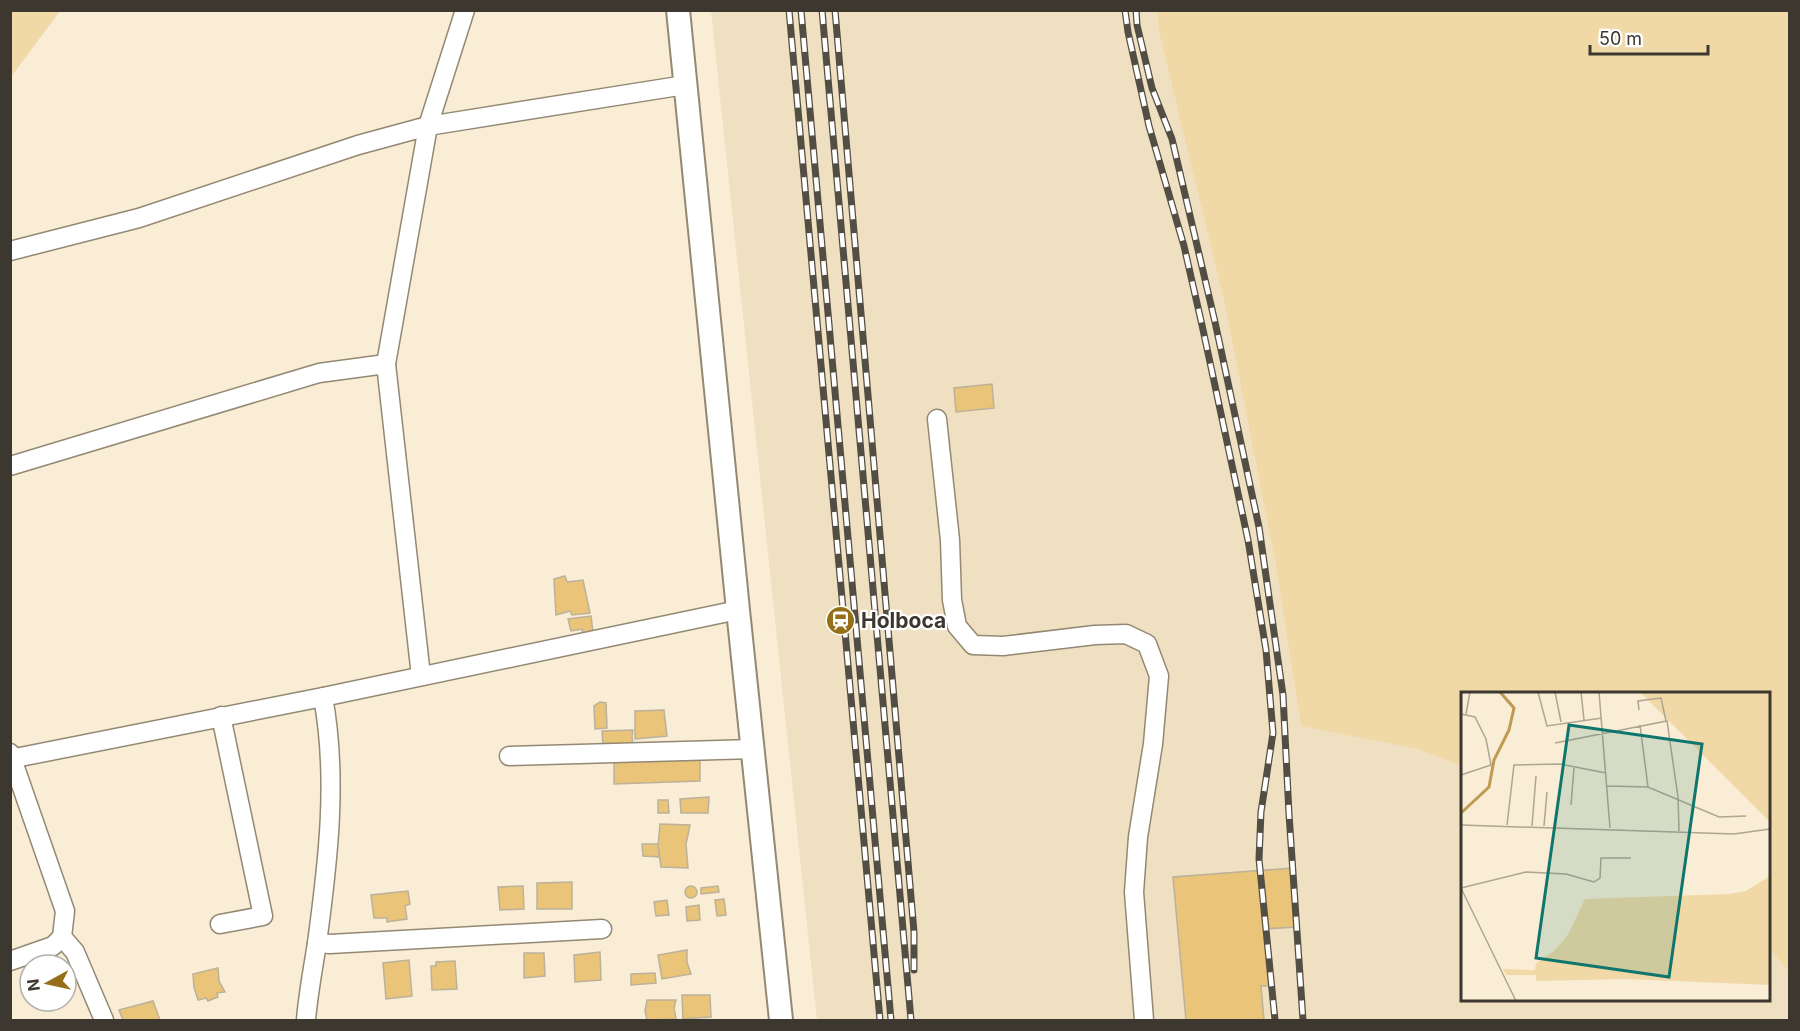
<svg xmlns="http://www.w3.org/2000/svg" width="1800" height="1031" font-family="Inter,sans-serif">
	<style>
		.built { fill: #f0e0c2 }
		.green { fill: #f1d8a7 }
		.building { fill: #e9c479; stroke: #bcb19b; stroke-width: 1.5 }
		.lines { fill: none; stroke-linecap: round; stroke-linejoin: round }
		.minor-casing { stroke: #938873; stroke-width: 21 }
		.major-casing { stroke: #938873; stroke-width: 26 }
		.minor { stroke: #fff; stroke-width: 18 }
		.major { stroke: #fff; stroke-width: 22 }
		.rail-casing { stroke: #534e43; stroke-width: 7 }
		.rail { stroke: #fff; stroke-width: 4.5; stroke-dasharray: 14; stroke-linecap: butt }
		.labels { text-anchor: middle; stroke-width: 4.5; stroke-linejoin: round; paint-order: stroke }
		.poi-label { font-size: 21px; font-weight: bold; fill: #3d382f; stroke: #fff; text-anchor: start }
		.inset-river { fill: none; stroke: #bf9b51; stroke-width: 3 }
		.inset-road { fill: none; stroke: #aea593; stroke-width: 1.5 }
		.view { fill: #0f766e; fill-opacity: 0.15; stroke: #0f766e; stroke-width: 3 }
		.inset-edge { fill: none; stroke: #3d382f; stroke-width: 3 }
	</style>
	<rect width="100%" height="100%" fill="#f9edd6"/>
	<!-- built -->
	<polygon class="built" points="711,11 1157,11 1159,32 1225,306 1276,567 1301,725 1417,749 1462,766 1462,1000 1768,1000 1769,948 1789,972 1789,1020 817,1020"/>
	<!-- green -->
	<g class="green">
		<polygon points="11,10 60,11 11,77 10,11"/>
		<polygon points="1157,11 1789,11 1789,972 1769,948 1768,694 1462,694 1462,766 1417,749 1301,726 1276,567 1225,306 1159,32"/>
	</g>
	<!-- building -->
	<g class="building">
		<polygon points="992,384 994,408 956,412 954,388"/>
		<polygon points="565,576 567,582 583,580 590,613 572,615 570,611 556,615 554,579"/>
		<polygon points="591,616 593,632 583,634 582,629 571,631 568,619"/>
		<polygon points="600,702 606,703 607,728 595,729 594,706"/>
		<polygon points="664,710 667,736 635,739 635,711"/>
		<polygon points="633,730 632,737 633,745 603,745 602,731"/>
		<polygon points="700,753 700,781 614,784 614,757"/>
		<polygon points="709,797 708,813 681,813 680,799"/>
		<polygon points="658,800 668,800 669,813 658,813"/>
		<polygon points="660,824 690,825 686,844 688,868 661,867 658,846"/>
		<polygon points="642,844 658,844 659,857 643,856"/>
		<polygon points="1292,868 1296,927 1264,929 1269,986 1261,986 1264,1020 1186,1020 1173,877"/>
		<polygon points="572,882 572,909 537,909 537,883"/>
		<polygon points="523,886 524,909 500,910 498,887"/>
		<polygon points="718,886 719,892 701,894 701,888"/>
		<circle cx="691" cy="892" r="6"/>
		<polygon points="408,891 410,904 405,906 407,919 387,922 387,918 374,918 371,895"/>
		<polygon points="724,899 726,915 717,916 715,900"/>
		<polygon points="667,900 669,915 656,916 654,902"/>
		<polygon points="699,905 700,920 687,921 686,907"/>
		<polygon points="687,950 687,962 691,974 662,979 658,955"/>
		<polygon points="600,952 601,980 575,982 574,955"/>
		<polygon points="524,953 544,953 545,976 524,978"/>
		<polygon points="409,960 412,996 386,999 383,963"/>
		<polygon points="455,961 457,989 432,990 431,966 436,966 436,962"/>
		<polygon points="218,968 219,981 225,992 217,993 218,997 208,1001 206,998 198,1000 194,987 193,974"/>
		<polygon points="655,973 656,983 631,985 631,974"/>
		<polygon points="682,995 710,995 711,1017 683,1019"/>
		<polygon points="647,1000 676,1000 674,1008 676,1019 647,1020 645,1011"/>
		<polygon points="153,1001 160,1020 123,1020 119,1010"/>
	</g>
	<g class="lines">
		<defs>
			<g id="minor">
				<polyline points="10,251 139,218 358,145 428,126 685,85"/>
				<polyline points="937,419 950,540 952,600 957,626 973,645 1003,646 1095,635 1126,634 1147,644 1159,676 1153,744 1138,837 1134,892 1144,1020"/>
				<polyline points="10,466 319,373 386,364"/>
				<polyline points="421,676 386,364 428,126 465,10"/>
				<polyline points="10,753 65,911 62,937 75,952 104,1020"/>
				<polyline points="509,756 754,749"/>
				<polyline points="10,759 323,697 738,610"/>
				<polyline points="220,924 263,916 221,716"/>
				<polyline points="317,943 330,944 602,929"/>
				<polyline points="10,961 53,946 62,937"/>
				<path d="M306,1020C308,995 313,969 317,943C328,862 338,778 323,697"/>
			</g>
			<polyline id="major" points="678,10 738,610 781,1020"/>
		</defs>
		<!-- minor casing -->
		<use href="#minor" class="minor-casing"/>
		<!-- major casing -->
		<use href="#major" class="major-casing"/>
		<!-- minor -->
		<use href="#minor" class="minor"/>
		<!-- major -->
		<use href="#major" class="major"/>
		<defs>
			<g id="rail">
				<polyline points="789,10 880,1020"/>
				<polyline points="801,10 891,1020"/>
				<polyline points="822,10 911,1020"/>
				<polyline points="835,10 914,932 914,970"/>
				<polyline points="1125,10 1128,32 1149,126 1184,246 1202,325 1248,540 1266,650 1273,733 1261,812 1259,859 1275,1020"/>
				<polyline points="1136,10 1137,25 1152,88 1172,139 1215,322 1259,527 1283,695 1289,814 1303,1020"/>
			</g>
		</defs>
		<!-- rail casing -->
		<use href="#rail" class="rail-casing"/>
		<!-- rail -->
		<use href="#rail" class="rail"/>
	</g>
	<!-- icons -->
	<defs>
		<symbol id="station-disc" viewBox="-11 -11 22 22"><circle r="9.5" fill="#957019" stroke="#fff"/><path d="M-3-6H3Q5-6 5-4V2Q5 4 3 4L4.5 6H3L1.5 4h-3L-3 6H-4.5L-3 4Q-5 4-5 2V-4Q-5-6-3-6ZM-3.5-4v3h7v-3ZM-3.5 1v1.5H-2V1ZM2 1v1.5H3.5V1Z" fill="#fff"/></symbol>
	</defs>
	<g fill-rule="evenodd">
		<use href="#station-disc" x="824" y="604" width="33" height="33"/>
	</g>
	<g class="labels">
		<!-- poi labels -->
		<g class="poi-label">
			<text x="861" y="628">Holboca</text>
		</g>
	</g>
	<!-- overview -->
	<g transform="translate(1461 692)">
		<rect width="309" height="309" fill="#f9edd6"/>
		<path d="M179,0H309V130ZM309,184V293L166,287L75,289V283H45L42,277L74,278L75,271L93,259L107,243L124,207L268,202L285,199Z" fill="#f1d8a7"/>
		<path class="inset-river" d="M0,121L28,95L33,68L48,38L53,16L39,0"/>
		<path class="inset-road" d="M77,0L86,34L141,26M94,0L100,30M120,0L123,28M138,0L149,136M178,18L177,9L200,6L205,29M0,22L14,25L25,47L30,73L0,83M5,22L9,0M179,33L187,95M94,51L206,29L217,105L218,139M146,94L187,95L258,125L285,124M110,113L113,76M0,133L273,142L309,137M46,133L53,73L99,72L145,81M71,134L75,84M83,134L86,100M0,196L65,180L105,182L133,190L139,186L140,166H170M0,196L55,309"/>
		<path class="view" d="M108,33L241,52L208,285L75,266Z"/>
		<rect width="309" height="309" class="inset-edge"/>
	</g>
	<!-- border -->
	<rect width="1800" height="1031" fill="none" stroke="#3d382f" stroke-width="24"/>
	<!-- north arrow -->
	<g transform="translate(48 983) rotate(262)"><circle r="28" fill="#ffffff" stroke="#b1afac" stroke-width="1.5"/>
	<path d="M0-4.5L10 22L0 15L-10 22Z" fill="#957019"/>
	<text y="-9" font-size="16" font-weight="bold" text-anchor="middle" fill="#3d382f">N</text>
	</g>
	<!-- scale -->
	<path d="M1590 45v9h118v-9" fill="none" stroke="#3d382f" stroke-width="3"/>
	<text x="1599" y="45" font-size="18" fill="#3d382f" stroke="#ffffff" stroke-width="4.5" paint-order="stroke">50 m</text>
</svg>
